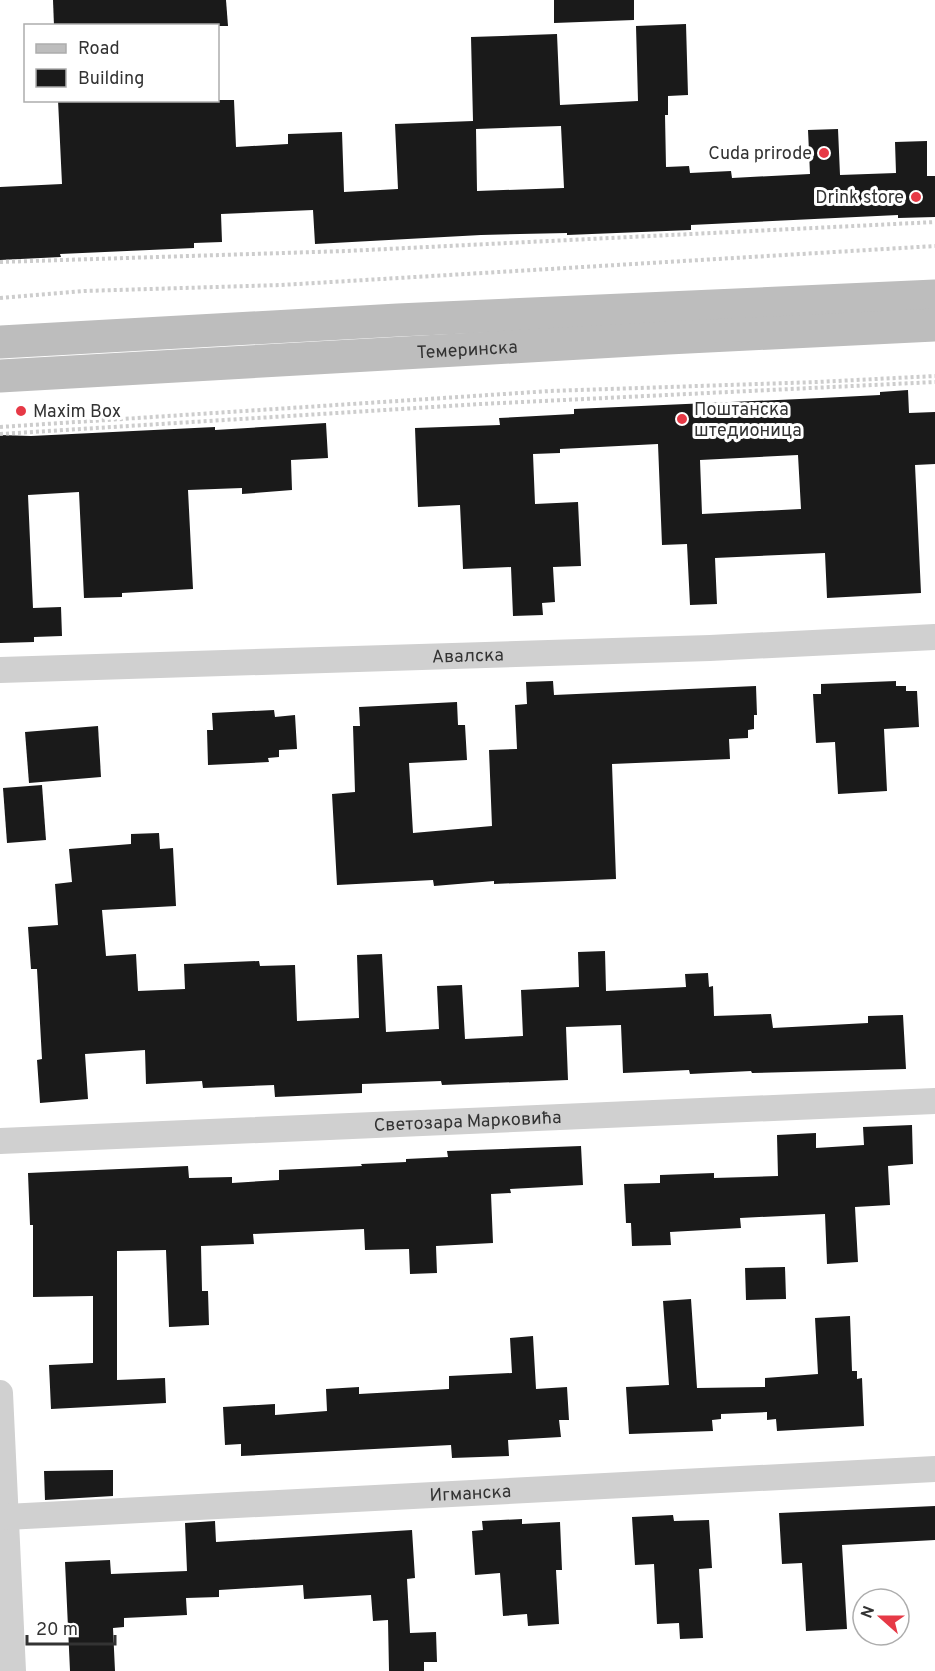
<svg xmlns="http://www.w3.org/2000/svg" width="935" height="1671" font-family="Overpass,sans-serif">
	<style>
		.building { fill: #1a1a1a; fill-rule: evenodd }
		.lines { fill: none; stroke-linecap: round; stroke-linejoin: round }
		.path { stroke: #cdcdcd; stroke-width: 4; stroke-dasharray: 3 3; stroke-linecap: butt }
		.street { stroke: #d0d0d0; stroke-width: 26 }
		.secondary { stroke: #bdbdbd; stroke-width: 33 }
		.poi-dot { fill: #e63946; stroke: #fff; stroke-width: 2 }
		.labels { text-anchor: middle; stroke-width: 6; stroke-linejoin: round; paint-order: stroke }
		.poi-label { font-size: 18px; fill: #333; stroke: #fff; text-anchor: end }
		.street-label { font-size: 18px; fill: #333; stroke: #fff }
	</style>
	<rect width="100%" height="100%" fill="#fff"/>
	<!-- building -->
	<g class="building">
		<polygon points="53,0 226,0 228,26 54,26"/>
		<polygon points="554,0 634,0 634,20 554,23"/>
		<path d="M686,24L688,95L668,96V115H665L666,167L689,166L690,173L731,171L732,178L810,174L808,130L838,129L840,175L896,173L895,142L927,141V176H935V217L898,218V215L691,225V230L567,235V233L481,235L315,244L313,210L221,214L222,242L194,243V248L60,254L61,257L0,260V187L62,184L58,100H234L236,147L288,144V134L342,132L344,192L398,189L395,124L473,121L471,37L557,34L560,105L638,101L636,26ZM561,126L564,188L477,191L476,129Z"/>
		<path d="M908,390L909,413L935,412V464L915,465L921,593L827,598L825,553L715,558L717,604L690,605L687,544L662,545L658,444L560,449V453L533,454L535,504L578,502L581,566L553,567L555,602L542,603L543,615L513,616L511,567L463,569L460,505L418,507L415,428L500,425L499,418L574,414V409L821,398L880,395V392ZM798,455L801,509L702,514L700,460Z"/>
		<polygon points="326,423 328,458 291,460 292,490 242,494 242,488 188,490 193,589 122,593 122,597 84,598 79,492 28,495 33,608 61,607 62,636 34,637 34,642 0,643 0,435 31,436 215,427 215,430"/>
		<polygon points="553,681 554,695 756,686 757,715 754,715 754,729 748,730 748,738 729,739 730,759 612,764 616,879 494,884 494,881 434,886 433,880 337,885 332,794 355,792 353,726 360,726 359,707 457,702 458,725 465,725 467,760 409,763 413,833 492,826 489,750 517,749 515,705 527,704 526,682"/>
		<polygon points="896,681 896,686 906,686 906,691 917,691 919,727 884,729 887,791 838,794 835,742 816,743 813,694 821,694 821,684"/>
		<polygon points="274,710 275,717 295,715 297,749 279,750 279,757 268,758 269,762 208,765 207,730 213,730 212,713"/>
		<polygon points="98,726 101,777 29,783 25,732"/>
		<polygon points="42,785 46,840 7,843 3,788"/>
		<polygon points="159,833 160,849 173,848 176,906 102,910 106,956 136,954 138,991 185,989 184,964 259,961 260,966 295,965 297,1021 359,1018 357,955 382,954 386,1032 439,1029 437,986 462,985 465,1039 523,1036 521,990 579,987 578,952 605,951 606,991 686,987 685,974 708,973 709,987 713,986 714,1016 771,1014 773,1028 868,1023 868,1016 903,1015 906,1069 752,1073 751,1071 690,1074 689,1070 623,1073 621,1025 566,1027 568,1080 442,1085 441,1081 362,1084 362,1093 275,1097 274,1085 203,1088 202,1081 146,1084 145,1050 85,1054 88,1099 40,1103 37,1060 42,1059 37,969 31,969 28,927 58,925 55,884 72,882 69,849 131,844 131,834"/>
		<polygon points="912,1125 913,1164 888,1166 890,1205 855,1207 858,1262 827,1264 825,1214 740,1218 741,1228 670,1232 671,1245 632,1246 631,1223 626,1223 624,1184 660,1183 660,1175 714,1173 714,1178 778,1176 777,1135 816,1133 816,1148 864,1145 863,1127"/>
		<polygon points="581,1146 583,1185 510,1189 511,1193 491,1194 493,1243 436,1246 437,1273 410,1274 409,1249 365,1250 364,1229 253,1234 254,1244 201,1246 202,1291 208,1291 209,1325 169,1327 166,1250 117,1251 117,1380 165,1378 166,1403 51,1409 49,1365 93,1363 93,1296 33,1297 33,1225 30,1225 28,1173 188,1166 189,1178 232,1177 232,1183 279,1180 279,1170 362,1166 361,1164 406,1162 406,1159 448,1157 447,1151"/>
		<polygon points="785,1267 786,1299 746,1300 745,1268"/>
		<polygon points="691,1299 697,1388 765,1387 765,1378 818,1374 815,1318 850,1316 852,1371 857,1371 857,1379 862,1378 864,1426 777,1431 776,1419 767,1420 767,1412 721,1414 721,1419 712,1420 713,1431 629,1434 626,1387 669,1385 663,1301"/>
		<polygon points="533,1336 536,1389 567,1387 569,1420 559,1420 561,1437 508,1440 509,1456 452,1458 451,1445 241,1456 241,1444 225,1445 223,1407 275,1404 275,1415 327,1411 326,1389 359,1387 359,1394 449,1389 449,1376 512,1373 510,1338"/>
		<polygon points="113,1470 113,1496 45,1500 44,1471"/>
		<polygon points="935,1506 935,1540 842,1545 847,1629 806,1631 802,1563 782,1564 779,1513"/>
		<polygon points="673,1515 674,1521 709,1520 712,1568 699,1569 703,1638 680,1639 679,1623 657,1624 654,1564 635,1565 632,1517"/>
		<polygon points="522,1519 522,1524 560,1522 562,1570 556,1570 559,1624 528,1626 527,1614 503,1616 500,1573 475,1575 472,1531 483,1530 482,1521"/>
		<polygon points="215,1521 216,1542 412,1530 415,1578 407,1579 410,1633 436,1632 437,1662 424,1662 424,1671 389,1671 388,1620 373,1621 371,1595 304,1599 303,1585 219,1590 219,1597 186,1598 187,1615 124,1618 124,1627 113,1628 115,1671 70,1671 65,1562 110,1560 111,1574 187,1571 185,1523"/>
	</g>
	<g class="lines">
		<!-- path -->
		<g class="path">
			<polyline points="0,262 346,251 935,222"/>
			<polyline points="0,298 84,291 281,285 935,246"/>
			<polyline points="0,427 550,391 817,382 935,376"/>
			<polyline points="0,434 481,404 935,382"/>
		</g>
		<!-- street -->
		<g class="street">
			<path id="s1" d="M0,670L710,648L935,637"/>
			<path id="s2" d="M0,1141L935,1101"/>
			<polyline points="0,1393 13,1671"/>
			<path id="s3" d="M6,1517L935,1469"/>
		</g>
		<!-- secondary -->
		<g class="secondary">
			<polyline points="0,342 398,320 935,296"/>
			<path id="s4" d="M0,376L668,338L935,325"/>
		</g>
	</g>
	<!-- markers -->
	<g class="poi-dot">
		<circle cx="824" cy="153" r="6"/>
		<circle cx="916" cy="197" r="6"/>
		<circle cx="21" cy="411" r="6"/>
		<circle cx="682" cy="419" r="6"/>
	</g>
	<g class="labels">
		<!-- poi labels -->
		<g class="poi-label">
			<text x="812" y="159">Cuda prirode</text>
			<text x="904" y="203">Drink store</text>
			<text x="694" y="415" text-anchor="start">Поштанска<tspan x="694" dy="21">штедионица</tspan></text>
			<text x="33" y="417" text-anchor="start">Maxim Box</text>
		</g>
		<!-- street labels -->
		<g class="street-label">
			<text dy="6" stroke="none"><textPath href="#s4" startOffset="468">Темеринска</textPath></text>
			<text dy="6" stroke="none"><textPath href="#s1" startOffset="468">Авалска</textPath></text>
			<text dy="6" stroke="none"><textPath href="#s2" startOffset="468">Светозара Марковића</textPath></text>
			<text dy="6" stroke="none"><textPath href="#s3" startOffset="465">Игманска</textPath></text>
		</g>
	</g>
	<!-- legend -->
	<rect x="24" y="24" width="195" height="78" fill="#ffffff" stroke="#adadad" stroke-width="1.5"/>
	<rect x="36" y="44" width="30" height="9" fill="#bdbdbd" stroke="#adadad" stroke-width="1.5"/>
	<text x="78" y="54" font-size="18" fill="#333333">Road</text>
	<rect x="36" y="69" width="30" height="18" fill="#1a1a1a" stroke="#adadad" stroke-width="1.5"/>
	<text x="78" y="84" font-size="18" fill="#333333">Building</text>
	<!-- north arrow -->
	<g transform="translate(881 1617) rotate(291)"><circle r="28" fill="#ffffff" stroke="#adadad" stroke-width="1.5"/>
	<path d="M0-4.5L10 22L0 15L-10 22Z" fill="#e63946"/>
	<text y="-9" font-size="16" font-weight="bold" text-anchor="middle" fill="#333333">N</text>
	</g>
	<!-- scale -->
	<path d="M27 1635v9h88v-9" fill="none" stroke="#333333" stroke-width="3"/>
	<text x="36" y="1635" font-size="18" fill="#333333" stroke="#ffffff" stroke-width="4.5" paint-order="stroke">20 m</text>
</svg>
